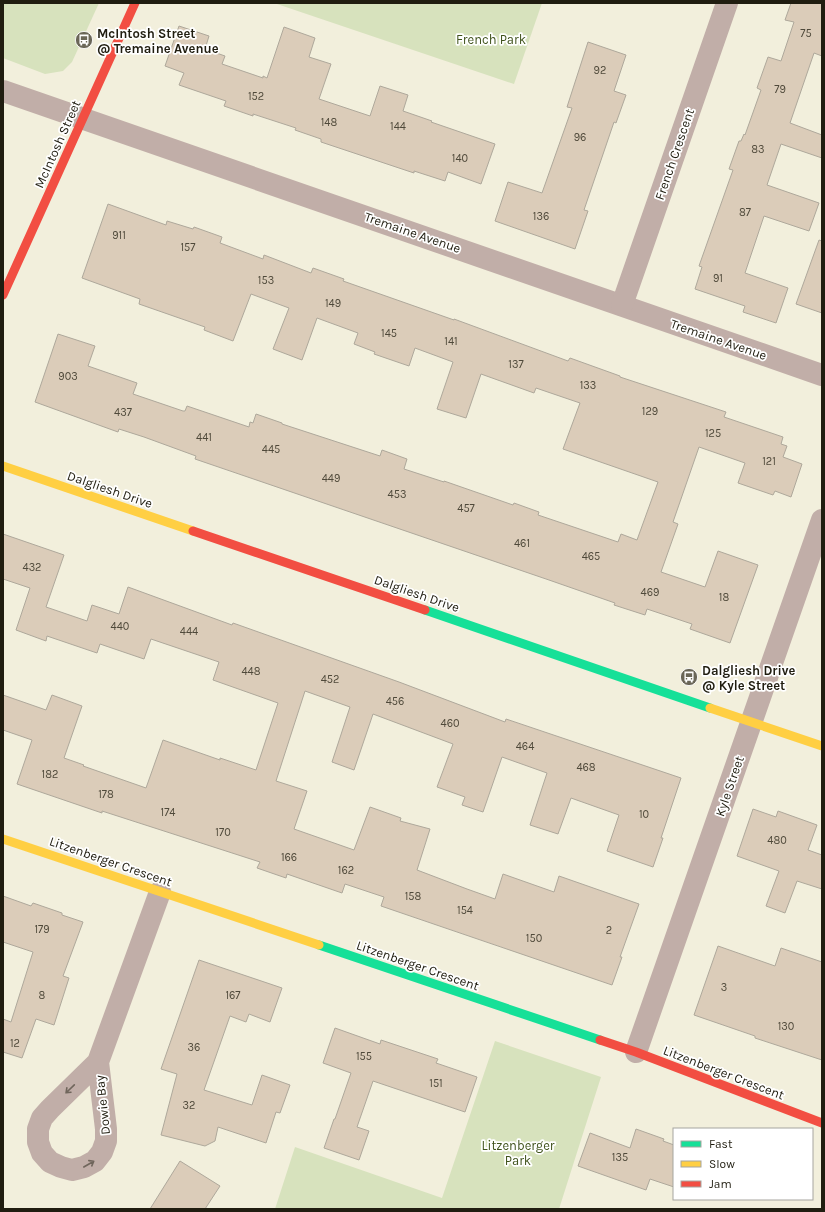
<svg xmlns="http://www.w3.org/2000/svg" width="825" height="1212" font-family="Karla,sans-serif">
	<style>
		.green { fill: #d7e2bd }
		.building { fill: #dbccb9; stroke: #aea89b }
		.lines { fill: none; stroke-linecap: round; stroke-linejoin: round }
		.street { stroke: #c1aea8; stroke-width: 22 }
		.fast { stroke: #16e098; stroke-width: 9 }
		.slow { stroke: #ffcf43; stroke-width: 9 }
		.jam { stroke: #f24e42; stroke-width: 9 }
		.oneway { stroke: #70665c }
		.labels { text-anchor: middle; stroke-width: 3.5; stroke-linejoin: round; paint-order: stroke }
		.number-label { font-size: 11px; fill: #4f493a }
		.poi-label { font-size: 13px; font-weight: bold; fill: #201d10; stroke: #fff; text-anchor: start }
		.park-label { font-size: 13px; fill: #3f521b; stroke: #fff }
		.street-label { font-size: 13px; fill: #201d10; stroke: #fff }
	</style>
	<rect width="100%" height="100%" fill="#f2efdc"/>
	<!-- green -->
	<g class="green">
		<polygon points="3,3 99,3 72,62 63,71 45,74 3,58"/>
		<polygon points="274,3 542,3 514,84"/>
		<polygon points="495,1041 601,1077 559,1209 275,1209 295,1147 442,1198"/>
	</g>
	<!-- building -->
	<g class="building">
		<polygon points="791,3 822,3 822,56 814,53 790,123 822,135 822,158 781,144 767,185 819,203 809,231 764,216 745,273 788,288 776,323 743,312 745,306 695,289 702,267 699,266 733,170 729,169 739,141 741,141 744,134 745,135 761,90 757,88 768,57 781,61 794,22 785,20"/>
		<polygon points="179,26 209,36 205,49 225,56 222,64 263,78 263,76 267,78 284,27 315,38 309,57 331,64 319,99 370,116 380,86 408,95 403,111 432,121 431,122 495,144 481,184 448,172 445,181 414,171 414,173 321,142 321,139 295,130 296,128 253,114 253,116 224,106 226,101 179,85 184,73 165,66"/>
		<polygon points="588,42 626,55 614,91 626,95 616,123 614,122 584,210 588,211 575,249 495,221 508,182 542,193 572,108 567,107"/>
		<polygon points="108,204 166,225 167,221 193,229 194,227 222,237 220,243 263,259 264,255 311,273 313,268 344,279 343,281 454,320 454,319 568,361 570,358 620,376 620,377 726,412 724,417 783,437 781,444 787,446 783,457 802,464 791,497 775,491 773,495 738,483 745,463 699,447 673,522 678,524 661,572 705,587 718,551 758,565 730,643 690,629 692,624 647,609 645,615 614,605 615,603 549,580 195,459 196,456 144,437 119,429 118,432 35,402 58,334 95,346 88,366 137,383 133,394 183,411 185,411 187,406 249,427 250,422 253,423 256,414 282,423 282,424 380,456 382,450 407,459 404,469 444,482 444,481 513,505 514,503 539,512 538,515 618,542 621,534 637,540 658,482 563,449 580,403 536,388 534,393 481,374 466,418 437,409 453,362 415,348 409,366 374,354 375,352 354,344 358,333 317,318 302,360 273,349 289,308 251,294 233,341 204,330 205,327 139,304 140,299 82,278"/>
		<polygon points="819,240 822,241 822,313 796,304"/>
		<polygon points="3,534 64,555 46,607 87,621 92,605 119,614 128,587 232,625 233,623 399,682 505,722 506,719 681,778 661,838 663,838 653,867 607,851 619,815 571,798 558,834 530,825 547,773 502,757 483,812 462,805 465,797 437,787 453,744 373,714 354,770 332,762 350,707 305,691 276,781 307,791 294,829 354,850 370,807 401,818 400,821 430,829 417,870 467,889 495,899 503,874 554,892 559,876 639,904 620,957 622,957 612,985 381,906 384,897 345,884 342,893 287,874 286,878 257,868 260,862 102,811 102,813 17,784 32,740 3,730 3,695 46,710 52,695 82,706 64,758 84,765 83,766 146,788 163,740 220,760 220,758 256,770 278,703 213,680 219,662 151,639 144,659 100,644 97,653 47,636 46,641 16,630 30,588 3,579"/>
		<polygon points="753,809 776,817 778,811 817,825 808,850 822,855 822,889 797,881 785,913 766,906 779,871 737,856"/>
		<polygon points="3,896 31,906 33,903 62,913 62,915 83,922 63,976 69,978 54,1025 36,1019 22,1058 3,1052 3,1019 11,1022 33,952 3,942"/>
		<polygon points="718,946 775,966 781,948 822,962 822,1060 755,1038 755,1036 694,1015"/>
		<polygon points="199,960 282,988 270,1022 249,1014 246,1022 230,1016 204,1090 252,1105 262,1075 290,1085 280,1113 276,1112 266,1143 218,1127 215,1141 205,1146 161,1135 177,1074 161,1069"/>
		<polygon points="335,1028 380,1044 381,1040 438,1059 436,1063 477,1077 465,1112 373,1081 357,1127 369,1131 359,1160 324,1148 334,1119 335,1119 351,1073 323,1063"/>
		<polygon points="636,1129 664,1139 663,1141 674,1145 674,1187 650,1179 646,1190 578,1166 590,1133 630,1148"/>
		<polygon points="180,1161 220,1186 205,1209 150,1209"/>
	</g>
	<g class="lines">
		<!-- street -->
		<g class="street">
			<polyline points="3,91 822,375"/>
			<polyline points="622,305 727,3"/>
			<polyline points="636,1052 822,520"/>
			<polyline points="98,1062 106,1129 106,1141 102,1152 95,1161 84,1167 72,1170 61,1167 50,1162 42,1153 38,1142 38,1129 42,1118 50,1109 98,1062 160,892"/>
		</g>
		<!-- fast -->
		<g class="fast">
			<polyline points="425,610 710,708"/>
			<polyline points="319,945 600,1040"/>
		</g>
		<!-- slow -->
		<g class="slow">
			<polyline points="3,466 193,531"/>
			<polyline points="710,708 822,746"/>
			<polyline points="3,839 319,945"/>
		</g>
		<!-- jam -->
		<g class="jam">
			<polyline points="3,295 135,3"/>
			<polyline points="193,531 425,610"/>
			<polyline points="600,1040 636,1052 822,1123"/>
		</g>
	</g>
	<!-- one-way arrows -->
	<defs><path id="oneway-shaft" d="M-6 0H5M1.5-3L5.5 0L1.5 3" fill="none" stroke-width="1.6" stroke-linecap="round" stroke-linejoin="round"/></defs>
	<g class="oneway">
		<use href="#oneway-shaft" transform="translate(70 1089) rotate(136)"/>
		<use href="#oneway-shaft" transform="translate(89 1164) rotate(-30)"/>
	</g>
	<!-- icons -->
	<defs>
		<symbol id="bus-disc" viewBox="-11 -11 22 22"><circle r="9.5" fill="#6a6657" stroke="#fff"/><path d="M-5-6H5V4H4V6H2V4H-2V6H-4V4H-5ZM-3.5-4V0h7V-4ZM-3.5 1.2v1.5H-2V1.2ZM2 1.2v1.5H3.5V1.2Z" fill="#fff"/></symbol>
	</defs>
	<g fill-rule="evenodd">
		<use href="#bus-disc" x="74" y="30" width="20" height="20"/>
		<use href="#bus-disc" x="679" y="667" width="20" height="20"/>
	</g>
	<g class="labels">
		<!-- number labels -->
		<g class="number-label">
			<text x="806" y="37">75</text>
			<text x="600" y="74">92</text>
			<text x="780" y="93">79</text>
			<text x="256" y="100">152</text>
			<text x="329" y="126">148</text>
			<text x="398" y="130">144</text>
			<text x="580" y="141">96</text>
			<text x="758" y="153">83</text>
			<text x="460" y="162">140</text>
			<text x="745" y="216">87</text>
			<text x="541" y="220">136</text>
			<text x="119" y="239">911</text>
			<text x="188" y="251">157</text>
			<text x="718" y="282">91</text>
			<text x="266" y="284">153</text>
			<text x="333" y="307">149</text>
			<text x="389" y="337">145</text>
			<text x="451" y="345">141</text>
			<text x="516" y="368">137</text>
			<text x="68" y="380">903</text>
			<text x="588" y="389">133</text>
			<text x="650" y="415">129</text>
			<text x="123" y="416">437</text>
			<text x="713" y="437">125</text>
			<text x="204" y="441">441</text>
			<text x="271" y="453">445</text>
			<text x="769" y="465">121</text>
			<text x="331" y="482">449</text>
			<text x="397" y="498">453</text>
			<text x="466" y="512">457</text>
			<text x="522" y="547">461</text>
			<text x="591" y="560">465</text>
			<text x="32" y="571">432</text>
			<text x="650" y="596">469</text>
			<text x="724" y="601">18</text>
			<text x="120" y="630">440</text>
			<text x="189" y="635">444</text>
			<text x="251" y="675">448</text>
			<text x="330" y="683">452</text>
			<text x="395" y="705">456</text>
			<text x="450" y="727">460</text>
			<text x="525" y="750">464</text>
			<text x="586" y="771">468</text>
			<text x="50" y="778">182</text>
			<text x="106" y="798">178</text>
			<text x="168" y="816">174</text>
			<text x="644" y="818">10</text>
			<text x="223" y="836">170</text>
			<text x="777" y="844">480</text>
			<text x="289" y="861">166</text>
			<text x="346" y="874">162</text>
			<text x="413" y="900">158</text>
			<text x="465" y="914">154</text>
			<text x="42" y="933">179</text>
			<text x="609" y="934">2</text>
			<text x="534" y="942">150</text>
			<text x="724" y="991">3</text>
			<text x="42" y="999">8</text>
			<text x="233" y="999">167</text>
			<text x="786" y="1030">130</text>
			<text x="15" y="1047">12</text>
			<text x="194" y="1051">36</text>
			<text x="364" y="1060">155</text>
			<text x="436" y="1087">151</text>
			<text x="189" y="1109">32</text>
			<text x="620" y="1161">135</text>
		</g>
		<!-- poi labels -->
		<g class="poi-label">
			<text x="97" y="38">McIntosh Street<tspan x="97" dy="15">@ Tremaine Avenue</tspan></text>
			<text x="702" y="675">Dalgliesh Drive<tspan x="702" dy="15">@ Kyle Street</tspan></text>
		</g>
		<!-- park labels -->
		<g class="park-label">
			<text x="491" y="44">French Park</text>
			<text x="518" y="1150">Litzenberger<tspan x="518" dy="15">Park</tspan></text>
		</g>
		<!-- street labels -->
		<g class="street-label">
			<text transform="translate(57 144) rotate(-66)" y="5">McIntosh Street</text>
			<text transform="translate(674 154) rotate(-71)" y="5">French Crescent</text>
			<text transform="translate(413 232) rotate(19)" y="5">Tremaine Avenue</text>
			<text transform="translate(719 339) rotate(19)" y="5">Tremaine Avenue</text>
			<text transform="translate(110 489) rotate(19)" y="5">Dalgliesh Drive</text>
			<text transform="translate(417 593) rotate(19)" y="5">Dalgliesh Drive</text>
			<text transform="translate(729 786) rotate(-71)" y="5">Kyle Street</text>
			<text transform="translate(111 861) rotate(19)" y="5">Litzenberger Crescent</text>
			<text transform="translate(418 965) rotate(19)" y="5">Litzenberger Crescent</text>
			<text transform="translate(724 1072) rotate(21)" y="5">Litzenberger Crescent</text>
			<text transform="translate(102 1105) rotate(-96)" y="5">Dowie Bay</text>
		</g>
	</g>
	<!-- border -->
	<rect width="825" height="1212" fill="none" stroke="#201d10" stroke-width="8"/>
	<!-- legend -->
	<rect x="673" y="1128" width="140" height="72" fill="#ffffff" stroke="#a6a59f"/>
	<rect x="681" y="1141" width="20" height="6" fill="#16e098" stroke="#a6a59f"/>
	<text x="709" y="1148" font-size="12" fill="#201d10">Fast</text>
	<rect x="681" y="1161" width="20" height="6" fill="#ffcf43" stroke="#a6a59f"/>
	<text x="709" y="1168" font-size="12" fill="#201d10">Slow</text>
	<rect x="681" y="1181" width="20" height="6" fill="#f24e42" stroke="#a6a59f"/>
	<text x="709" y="1188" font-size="12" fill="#201d10">Jam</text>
</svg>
